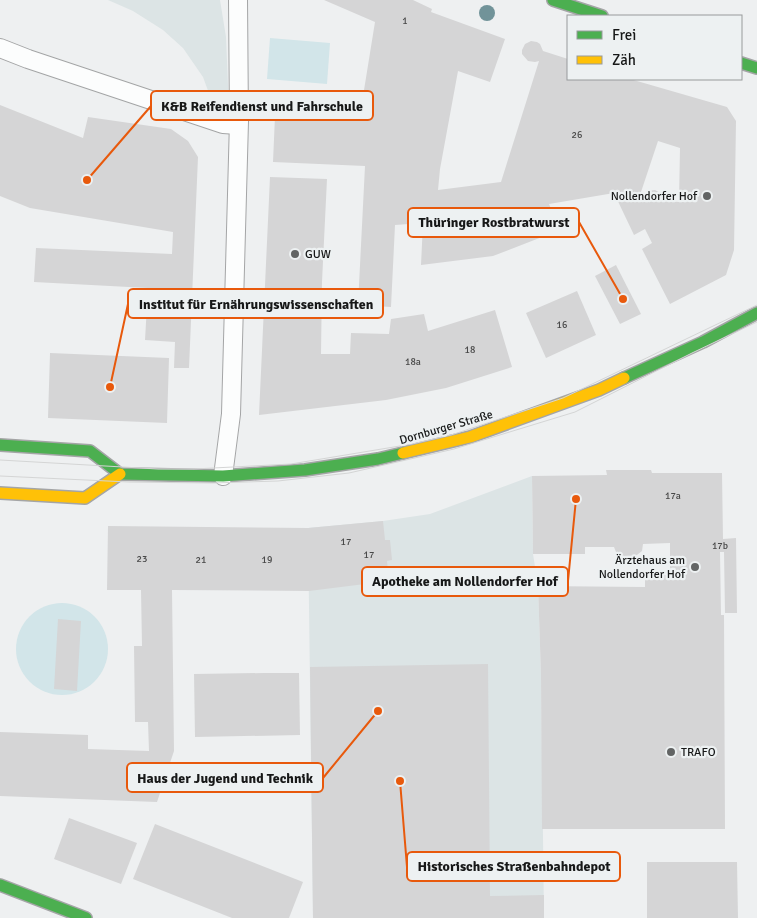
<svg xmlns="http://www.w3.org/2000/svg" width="757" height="918" font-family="Signika,sans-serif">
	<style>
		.built { fill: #dce4e5 }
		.green { fill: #d2e5e9 }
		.building { fill: #d5d5d6; fill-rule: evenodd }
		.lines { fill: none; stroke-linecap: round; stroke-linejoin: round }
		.lane-casing { stroke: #a4a5a6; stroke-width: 20 }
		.fast-casing { stroke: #a4a5a6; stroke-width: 14 }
		.slow-casing { stroke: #a4a5a6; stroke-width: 14 }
		.lane { stroke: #fcfdfd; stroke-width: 18 }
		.fast { stroke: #4caf50; stroke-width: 11 }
		.slow { stroke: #ffc107; stroke-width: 11 }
		.tram { stroke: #d4d5d5; stroke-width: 1 }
		.tree { fill: #719399 }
		.poi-dot { fill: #626464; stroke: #edf1f2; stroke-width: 2 }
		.labels { text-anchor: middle; stroke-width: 4.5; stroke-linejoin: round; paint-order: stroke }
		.number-label { font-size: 10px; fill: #484848 }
		.poi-label { font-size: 12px; fill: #171818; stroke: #edf1f2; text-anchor: end }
		.street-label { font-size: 12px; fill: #171818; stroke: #edf1f2 }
		.leader { fill: none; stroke: #e8590c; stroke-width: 2 }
		.callout-dot { fill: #e8590c; stroke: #edf1f2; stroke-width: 2 }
		.callout { fill: #edf1f2; stroke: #e8590c; stroke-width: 2 }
		.callout-label { font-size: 14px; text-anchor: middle; font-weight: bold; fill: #171818 }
	</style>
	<rect width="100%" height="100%" fill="#eef0f1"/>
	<!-- built -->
	<g class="built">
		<polygon points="108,0 220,0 226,37 229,109 214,107 203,77 183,48 163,30 133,11"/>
		<polygon points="532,476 533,554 538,586 541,676 544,918 313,918 308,528 383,521 430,514"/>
	</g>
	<!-- green -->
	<g class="green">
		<polygon points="270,38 330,43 327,84 267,79"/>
		<circle cx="62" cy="649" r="46"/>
	</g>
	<!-- building -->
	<g class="building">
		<path d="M324,0H413L432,9L431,12L505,39L490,82L458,71L440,169L438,190L501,182L539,61L535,62L528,61L522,54V50L525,44L531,41L537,42L540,44L543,51L568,59V79H630L727,107L736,121L734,250L726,275L670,304L642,249L652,243L645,229L634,235L614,193L549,204L560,230L493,256L421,265L423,223L395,225L391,307L358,305L365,166L273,162L275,116L359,121L375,22ZM658,141L680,148L679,202L665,201L664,195L655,190L647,191L644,197L641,192Z"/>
		<polygon points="0,105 83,138 88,117 171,129 188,141 198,157 189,368 174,368 175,342 145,340 148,288 34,282 36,248 172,254 173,232 30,208 0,196"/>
		<polygon points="270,177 327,179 322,282 321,354 350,354 351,333 389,334 391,319 424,314 428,331 495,310 512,367 446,388 386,400 259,415"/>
		<polygon points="616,265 641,314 620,324 595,276"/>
		<polygon points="577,291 596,335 546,358 526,313"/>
		<polygon points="50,353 169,358 167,423 48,418"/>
		<polygon points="606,470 651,470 652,473 722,473 723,539 736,538 737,613 725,613 724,552 720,552 721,615 724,615 725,829 542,829 541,676 538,586 645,587 645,575 670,575 670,543 643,544 642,551 633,558 624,558 616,552 614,547 585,547 585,554 533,554 532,476 607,475"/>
		<polygon points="383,521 385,540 390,540 392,560 387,561 389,581 309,591 172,590 174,751 157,802 0,796 0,732 88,735 88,749 149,751 148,722 135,722 134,646 142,646 141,590 107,590 108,526 308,528"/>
		<polygon points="58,619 81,621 77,691 54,689"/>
		<polygon points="488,664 490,896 544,895 544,918 313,918 310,667"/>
		<polygon points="264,673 299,673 300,735 195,737 194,674"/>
		<polygon points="69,818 137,843 121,884 54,859"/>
		<polygon points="155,824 303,882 289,918 232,918 133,879"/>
		<polygon points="647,862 737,862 738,918 647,918"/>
	</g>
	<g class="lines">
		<defs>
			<g id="lane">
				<polyline points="0,48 28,59 223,124 238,125"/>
				<polyline points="223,476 231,414 239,121 238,0"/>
			</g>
			<g id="fast">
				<polyline points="553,0 602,16"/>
				<polyline points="741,63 757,68"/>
				<polyline points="624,378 703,342 757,313"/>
				<polyline points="0,445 90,451 120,474 223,476 305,470 378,459 403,453"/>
				<polyline points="0,885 86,918"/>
			</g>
			<g id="slow">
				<polyline points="403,453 470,437 599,390 624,378"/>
				<polyline points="0,493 85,498 120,474"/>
			</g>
		</defs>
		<!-- lane casing -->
		<use href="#lane" class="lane-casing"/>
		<!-- fast casing -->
		<use href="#fast" class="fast-casing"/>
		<!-- slow casing -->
		<use href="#slow" class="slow-casing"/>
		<!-- lane -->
		<use href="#lane" class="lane"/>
		<!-- fast -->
		<use href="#fast" class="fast"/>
		<!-- slow -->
		<use href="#slow" class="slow"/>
		<!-- tram -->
		<g class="tram">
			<polyline points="0,460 158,469 194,469 291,464 412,444 451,435 563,398 757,305"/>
			<polyline points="0,476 129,482 213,483 278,481 349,473 454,449 575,412 692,353 757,322"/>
		</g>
	</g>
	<!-- trees -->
	<circle class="tree" cx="487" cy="13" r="8"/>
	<!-- markers -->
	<g class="poi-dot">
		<circle cx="707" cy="196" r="5"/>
		<circle cx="295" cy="254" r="5"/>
		<circle cx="695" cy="567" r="5"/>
		<circle cx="671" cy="752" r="5"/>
	</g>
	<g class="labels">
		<!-- number labels -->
		<g class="number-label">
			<text x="405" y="24">1</text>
			<text x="577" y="138">26</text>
			<text x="562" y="328">16</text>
			<text x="470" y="353">18</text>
			<text x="413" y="365">18a</text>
			<text x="673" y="499">17a</text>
			<text x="346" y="545">17</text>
			<text x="720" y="549">17b</text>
			<text x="369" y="558">17</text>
			<text x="142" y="562">23</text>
			<text x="201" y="563">21</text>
			<text x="267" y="563">19</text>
		</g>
		<!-- poi labels -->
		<g class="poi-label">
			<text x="697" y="200">Nollendorfer Hof</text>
			<text x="305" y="258" text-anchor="start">GUW</text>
			<text x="685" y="564">Ärztehaus am<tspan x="685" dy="14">Nollendorfer Hof</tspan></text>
			<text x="681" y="756" text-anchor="start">TRAFO</text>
		</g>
		<!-- street labels -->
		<g class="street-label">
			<text transform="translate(446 427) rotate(-16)" y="4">Dornburger Straße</text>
		</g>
	</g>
	<!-- callouts -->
	<path class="leader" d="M87 180L151 106M623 299L579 222M110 387L128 304M576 499L568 581M378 711L323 778M400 781L407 867"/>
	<g class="callout-dot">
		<circle cx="87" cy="180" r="5"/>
		<circle cx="623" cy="299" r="5"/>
		<circle cx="110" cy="387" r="5"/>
		<circle cx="576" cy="499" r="5"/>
		<circle cx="378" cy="711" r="5"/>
		<circle cx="400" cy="781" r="5"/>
	</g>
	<g class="callout">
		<rect x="151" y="91" width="222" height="29" rx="5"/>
		<rect x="408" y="208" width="171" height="29" rx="5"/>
		<rect x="128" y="289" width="255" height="29" rx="5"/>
		<rect x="362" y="567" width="206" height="29" rx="5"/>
		<rect x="127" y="763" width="196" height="29" rx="5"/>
		<rect x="407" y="852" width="213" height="29" rx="5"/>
	</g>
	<g class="callout-label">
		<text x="262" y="111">K&amp;B Reifendienst und Fahrschule</text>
		<text x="494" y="227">Thüringer Rostbratwurst</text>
		<text x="256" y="309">Institut für Ernährungswissenschaften</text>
		<text x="465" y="586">Apotheke am Nollendorfer Hof</text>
		<text x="225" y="783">Haus der Jugend und Technik</text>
		<text x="514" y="871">Historisches Straßenbahndepot</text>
	</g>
	<!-- legend -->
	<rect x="567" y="15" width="175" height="65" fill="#edf1f2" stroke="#979a9b"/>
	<rect x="577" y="31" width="25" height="8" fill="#4caf50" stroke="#979a9b"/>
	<text x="612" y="40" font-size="15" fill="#171818">Frei</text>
	<rect x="577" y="56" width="25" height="8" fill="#ffc107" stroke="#979a9b"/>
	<text x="612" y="65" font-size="15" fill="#171818">Zäh</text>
</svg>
